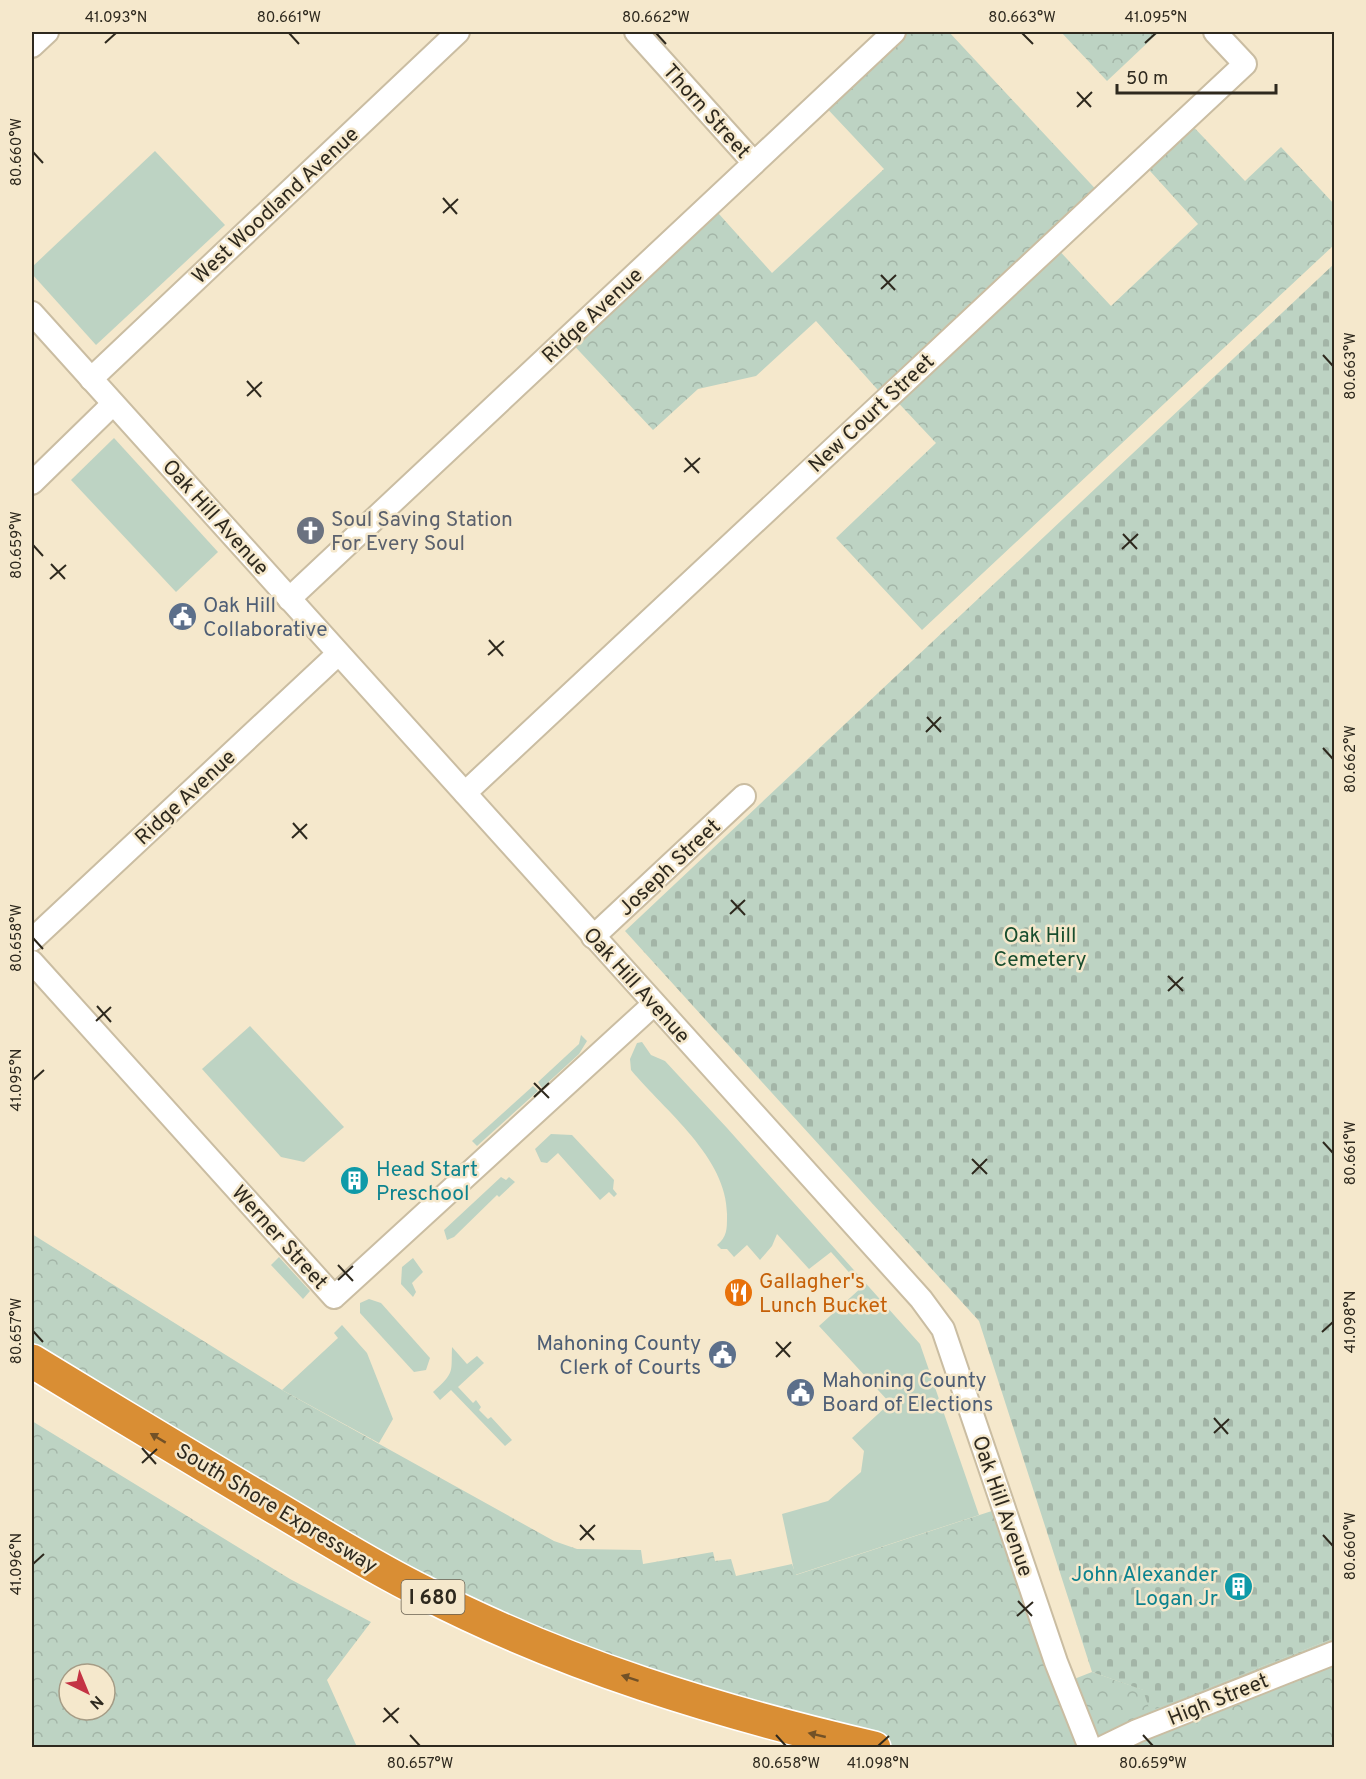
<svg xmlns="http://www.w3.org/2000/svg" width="1366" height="1779" font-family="Overpass,sans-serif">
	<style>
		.green { fill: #bdd3c3 }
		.forest { fill: url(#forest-crowns); fill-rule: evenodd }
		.cemetery { fill: url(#cemetery-stones) }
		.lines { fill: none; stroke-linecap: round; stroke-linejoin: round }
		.minor-casing { stroke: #cabda2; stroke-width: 26 }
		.highway-casing { stroke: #fff; stroke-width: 36 }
		.minor { stroke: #fff; stroke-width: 22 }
		.highway { stroke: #d98e34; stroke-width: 33 }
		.oneway { fill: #725127 }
		.ticks { fill: none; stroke: #2e291e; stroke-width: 2 }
		.labels { text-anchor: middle; stroke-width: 5; stroke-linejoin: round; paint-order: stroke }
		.shield { fill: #f5e8cc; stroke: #6a6252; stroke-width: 1.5 }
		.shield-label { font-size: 20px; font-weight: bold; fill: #2e291e }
		.street-label { font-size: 21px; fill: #2e291e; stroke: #f5e8cc }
		.worship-label { font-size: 21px; fill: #5b616d; stroke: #f5e8cc; text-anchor: start }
		.service-label { font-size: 21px; fill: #4e5e75; stroke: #f5e8cc; text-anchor: start }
		.park-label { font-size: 21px; fill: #184d2e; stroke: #f5e8cc }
		.culture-label { font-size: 21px; fill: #0d838f; stroke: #f5e8cc; text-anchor: start }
		.food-label { font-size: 21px; fill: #c56008; stroke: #f5e8cc; text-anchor: start }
		.neatline { fill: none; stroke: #2e291e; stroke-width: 2 }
		.ticks-label { font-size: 15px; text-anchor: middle; fill: #2e291e }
	</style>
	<defs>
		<pattern id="forest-crowns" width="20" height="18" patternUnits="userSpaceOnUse" patternTransform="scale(1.5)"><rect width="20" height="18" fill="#bdd3c3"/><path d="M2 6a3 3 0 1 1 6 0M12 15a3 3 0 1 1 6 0" fill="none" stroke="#a3b5a7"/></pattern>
		<pattern id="cemetery-stones" width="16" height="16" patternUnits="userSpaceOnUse" patternTransform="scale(1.5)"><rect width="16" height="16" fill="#bdd3c3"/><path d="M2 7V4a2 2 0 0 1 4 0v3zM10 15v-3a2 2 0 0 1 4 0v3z" fill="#a3b5a7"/></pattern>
	</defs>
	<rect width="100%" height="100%" fill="#f5e8cc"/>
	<!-- green -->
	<g class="green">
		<polygon points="155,151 225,225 96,345 32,274 32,267"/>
		<polygon points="114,438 218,552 176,592 71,480"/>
		<polygon points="250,1026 344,1127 304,1162 281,1157 202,1069"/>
		<polygon points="581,1035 587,1041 579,1054 542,1088 538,1082 579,1044"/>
		<path d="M642,1042L651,1055L665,1061L727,1128L920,1344L979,1515L795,1575L782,1514L828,1501L861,1472L864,1451L852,1438L890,1403L819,1326L862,1287L831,1252L809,1269L777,1234L772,1246L760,1260L747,1245L734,1257L727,1249H721L717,1245C727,1237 727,1229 727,1217C729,1159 666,1112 631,1070L630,1059L637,1043Z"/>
		<polygon points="533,1086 538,1091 477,1146 472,1141"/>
		<polygon points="551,1134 572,1135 614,1180 613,1189 617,1194 614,1197 609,1192 600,1200 558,1153 547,1163 541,1162 535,1149"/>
		<polygon points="501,1177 506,1180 509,1177 515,1182 499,1197 497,1195 454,1237 447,1240 444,1230"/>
		<polygon points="279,1257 310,1291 303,1299 271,1265"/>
		<polygon points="413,1258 423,1272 412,1283 416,1292 413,1297 401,1284 402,1267"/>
		<polygon points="369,1299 381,1303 430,1358 426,1370 414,1372 360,1313 360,1303"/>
		<polygon points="342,1325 367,1353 393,1419 379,1443 282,1390 338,1338 334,1333"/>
		<path d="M452,1347L467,1364L477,1356L484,1363L458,1387L473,1403L476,1400L481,1407L479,1410L488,1419L491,1417L512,1440L505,1446L451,1390L440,1400L433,1392C455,1372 451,1373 452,1347Z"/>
	</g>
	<!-- forest -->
	<g class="forest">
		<polygon points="894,32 949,32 1103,197 1053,244 1111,306 1198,224 1141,161 1186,119 1245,181 1281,147 1334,204 1334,245 922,630 836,538 936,443 891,395 886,399 816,321 756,376 698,389 653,430 567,338 710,204 772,273 884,169 820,101"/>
		<polygon points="1061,32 1159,32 1107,81"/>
		<polygon points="32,1234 282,1390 554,1541 577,1549 641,1550 643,1564 713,1552 715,1561 731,1559 736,1576 792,1564 796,1575 1004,1507 1064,1683 1092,1672 1144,1690 1151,1710 1334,1638 1334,1747 874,1747 497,1627 32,1361"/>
		<path d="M32,1421L290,1579L371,1622L327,1680L357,1747H32ZM69,1674H105V1710H69Z"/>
	</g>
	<!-- cemetery -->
	<polygon class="cemetery" points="1334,264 1334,1638 1150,1711 1143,1690 1092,1672 979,1321 625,931"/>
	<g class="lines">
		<defs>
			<g id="minor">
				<polyline points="636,32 754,163"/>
				<polyline points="32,46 47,32"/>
				<polyline points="32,313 921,1299 943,1329 1056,1662 1090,1748"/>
				<polyline points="91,379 458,32"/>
				<polyline points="32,483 113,404"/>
				<polyline points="289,599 894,32"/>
				<polyline points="465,793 1245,64 1215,32"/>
				<polyline points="593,937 744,796"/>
				<polyline points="32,940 338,654"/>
				<polyline points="32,962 334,1297 654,1004"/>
				<polyline points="1102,1748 1137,1731 1334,1653"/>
			</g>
			<path id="highway" d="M32,1361C109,1408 187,1455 264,1501C317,1532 368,1565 423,1592C564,1665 719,1712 874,1748"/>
		</defs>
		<!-- minor casing -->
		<use href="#minor" class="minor-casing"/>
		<!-- highway casing -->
		<use href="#highway" class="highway-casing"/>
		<!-- minor -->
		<use href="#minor" class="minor"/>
		<!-- highway -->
		<use href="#highway" class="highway"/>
	</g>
	<!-- one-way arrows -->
	<defs><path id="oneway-solid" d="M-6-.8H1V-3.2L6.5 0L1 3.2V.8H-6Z" transform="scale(1.5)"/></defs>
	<g class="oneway">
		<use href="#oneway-solid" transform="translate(158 1438) rotate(-149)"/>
		<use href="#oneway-solid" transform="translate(630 1678) rotate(-162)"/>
		<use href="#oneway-solid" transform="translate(817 1735) rotate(-167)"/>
	</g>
	<!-- ticks -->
	<path class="ticks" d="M289,33L299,44M656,33L666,44M1022,33L1033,44M105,43L116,33M1145,43L1156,33M1077,92L1091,107M1077,107L1092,92M33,152L43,163M443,198L457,214M443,213L458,199M881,275L895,290M881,289L896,275M1323,355L1333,366M247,381L261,397M247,396L262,382M685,458L699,473M684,472L700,458M1123,534L1137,549M33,545L43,556M1122,549L1138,534M51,564L65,579M50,579L66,565M489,640L503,656M488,655L504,641M927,717L941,732M926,732L941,717M1323,748L1333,759M293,823L307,839M292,838L307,824M731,900L745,915M730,914L745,900M33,938L43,949M1168,976L1183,991M1168,991L1183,977M97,1006L111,1022M96,1021L111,1007M33,1080L44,1070M534,1083L549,1098M534,1097L549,1083M1323,1142L1333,1153M972,1159L987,1174M972,1174L987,1159M338,1265L353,1281M338,1280L353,1266M33,1331L43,1342M1322,1332L1333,1322M776,1342L790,1357M776,1357L791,1342M1214,1418L1228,1434M1214,1433L1229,1419M142,1448L156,1464M142,1463L157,1449M580,1525L594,1540M1323,1535L1333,1546M580,1540L595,1525M33,1564L44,1554M1018,1601L1032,1616M1017,1616L1033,1602M384,1708L398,1723M383,1722L399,1708M410,1735L420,1746M776,1735L786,1746M1143,1735L1153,1746M878,1746L889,1736"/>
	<!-- icons -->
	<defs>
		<symbol id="church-disc" viewBox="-11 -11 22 22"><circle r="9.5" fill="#6b7280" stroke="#f5e8cc"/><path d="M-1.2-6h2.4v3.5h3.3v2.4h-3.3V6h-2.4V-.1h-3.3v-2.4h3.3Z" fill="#fff"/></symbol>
		<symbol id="civic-disc" viewBox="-11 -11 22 22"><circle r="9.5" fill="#5c6f8a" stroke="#f5e8cc"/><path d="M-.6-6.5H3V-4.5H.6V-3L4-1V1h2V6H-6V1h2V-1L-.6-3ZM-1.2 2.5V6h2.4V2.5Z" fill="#fff"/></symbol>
		<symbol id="building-disc" viewBox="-11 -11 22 22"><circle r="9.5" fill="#0f9aa8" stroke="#f5e8cc"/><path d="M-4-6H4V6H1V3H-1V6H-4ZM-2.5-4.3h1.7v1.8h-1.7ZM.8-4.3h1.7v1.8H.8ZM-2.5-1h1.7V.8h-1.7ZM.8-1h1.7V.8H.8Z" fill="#fff"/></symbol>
		<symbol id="restaurant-disc" viewBox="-11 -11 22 22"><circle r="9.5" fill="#e8710a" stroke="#f5e8cc"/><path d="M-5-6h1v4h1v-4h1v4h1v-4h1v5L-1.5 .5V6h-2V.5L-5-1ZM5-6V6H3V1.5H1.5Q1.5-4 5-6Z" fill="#fff"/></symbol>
	</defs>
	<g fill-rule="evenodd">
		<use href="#church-disc" x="294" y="514" width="33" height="33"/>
		<use href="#civic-disc" x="166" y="600" width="33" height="33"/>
		<use href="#building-disc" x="338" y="1164" width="33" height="33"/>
		<use href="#restaurant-disc" x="722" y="1276" width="33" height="33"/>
		<use href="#civic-disc" x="706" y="1338" width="33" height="33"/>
		<use href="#civic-disc" x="784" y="1376" width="33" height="33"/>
		<use href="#building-disc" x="1222" y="1570" width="33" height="33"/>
	</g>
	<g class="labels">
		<!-- shield labels -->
		<rect class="shield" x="401.5" y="1580" width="63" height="34" rx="4.5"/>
		<g class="shield-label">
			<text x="433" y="1604">I 680</text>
		</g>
		<!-- street labels -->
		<g class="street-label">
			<text transform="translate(707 111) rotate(48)" y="7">Thorn Street</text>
			<text transform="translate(275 205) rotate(-43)" y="7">West Woodland Avenue</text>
			<text transform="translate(592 315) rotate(-43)" y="7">Ridge Avenue</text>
			<text transform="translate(871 413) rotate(-43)" y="7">New Court Street</text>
			<text transform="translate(216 517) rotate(48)" y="7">Oak Hill Avenue</text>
			<text transform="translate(185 797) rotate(-43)" y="7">Ridge Avenue</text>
			<text transform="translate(669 867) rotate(-43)" y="7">Joseph Street</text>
			<text transform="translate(637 985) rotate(48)" y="7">Oak Hill Avenue</text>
			<text transform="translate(280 1237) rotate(48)" y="7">Werner Street</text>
			<text transform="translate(1003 1506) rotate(71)" y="7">Oak Hill Avenue</text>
			<text transform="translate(277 1508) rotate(31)" y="7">South Shore Expressway</text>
			<text transform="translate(1218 1699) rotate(-22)" y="7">High Street</text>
		</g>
		<!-- worship labels -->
		<g class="worship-label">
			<text x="331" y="526">Soul Saving Station<tspan x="331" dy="24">For Every Soul</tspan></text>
		</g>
		<!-- service labels -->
		<g class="service-label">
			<text x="203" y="612">Oak Hill<tspan x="203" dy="24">Collaborative</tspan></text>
			<text x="701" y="1350" text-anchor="end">Mahoning County<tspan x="701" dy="24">Clerk of Courts</tspan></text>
			<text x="822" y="1387">Mahoning County<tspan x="822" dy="24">Board of Elections</tspan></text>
		</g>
		<!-- park labels -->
		<g class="park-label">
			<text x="1040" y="942">Oak Hill<tspan x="1040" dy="24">Cemetery</tspan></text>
		</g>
		<!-- culture labels -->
		<g class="culture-label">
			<text x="376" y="1176">Head Start<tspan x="376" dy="24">Preschool</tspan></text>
			<text x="1218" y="1581" text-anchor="end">John Alexander<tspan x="1218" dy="24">Logan Jr</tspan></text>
		</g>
		<!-- food labels -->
		<g class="food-label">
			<text x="759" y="1288">Gallagher's<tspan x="759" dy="24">Lunch Bucket</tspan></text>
		</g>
	</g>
	<!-- border -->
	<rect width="1366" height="1779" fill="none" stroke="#f5e8cc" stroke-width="66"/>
	<!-- north arrow -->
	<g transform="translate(87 1692) rotate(137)"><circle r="28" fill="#f5e8cc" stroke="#a59c86" stroke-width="1.5"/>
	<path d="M0-4.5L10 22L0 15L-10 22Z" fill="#c43344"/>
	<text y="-9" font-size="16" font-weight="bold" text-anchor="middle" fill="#2e291e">N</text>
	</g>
	<!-- scale -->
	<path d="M1117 84v9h159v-9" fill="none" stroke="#2e291e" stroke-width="3"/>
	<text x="1126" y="84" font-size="18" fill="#2e291e" stroke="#f5e8cc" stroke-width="4.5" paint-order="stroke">50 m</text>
	<rect x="33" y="33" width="1300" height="1713" class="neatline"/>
	<g class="ticks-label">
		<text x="116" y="22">41.093°N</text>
		<text x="289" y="22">80.661°W</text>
		<text x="656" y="22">80.662°W</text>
		<text x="1022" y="22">80.663°W</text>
		<text x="1156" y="22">41.095°N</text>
		<text transform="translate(16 152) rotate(-90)" y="5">80.660°W</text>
		<text transform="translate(1350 366) rotate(-90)" y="5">80.663°W</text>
		<text transform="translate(16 545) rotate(-90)" y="5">80.659°W</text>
		<text transform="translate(1350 759) rotate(-90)" y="5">80.662°W</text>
		<text transform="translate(16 938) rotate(-90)" y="5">80.658°W</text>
		<text transform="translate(16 1080) rotate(-90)" y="5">41.095°N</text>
		<text transform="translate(1350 1153) rotate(-90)" y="5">80.661°W</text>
		<text transform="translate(1350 1322) rotate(-90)" y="5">41.098°N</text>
		<text transform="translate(16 1331) rotate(-90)" y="5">80.657°W</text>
		<text transform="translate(1350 1546) rotate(-90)" y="5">80.660°W</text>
		<text transform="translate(16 1564) rotate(-90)" y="5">41.096°N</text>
		<text x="420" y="1768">80.657°W</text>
		<text x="786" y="1768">80.658°W</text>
		<text x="878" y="1768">41.098°N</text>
		<text x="1153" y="1768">80.659°W</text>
	</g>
</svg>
